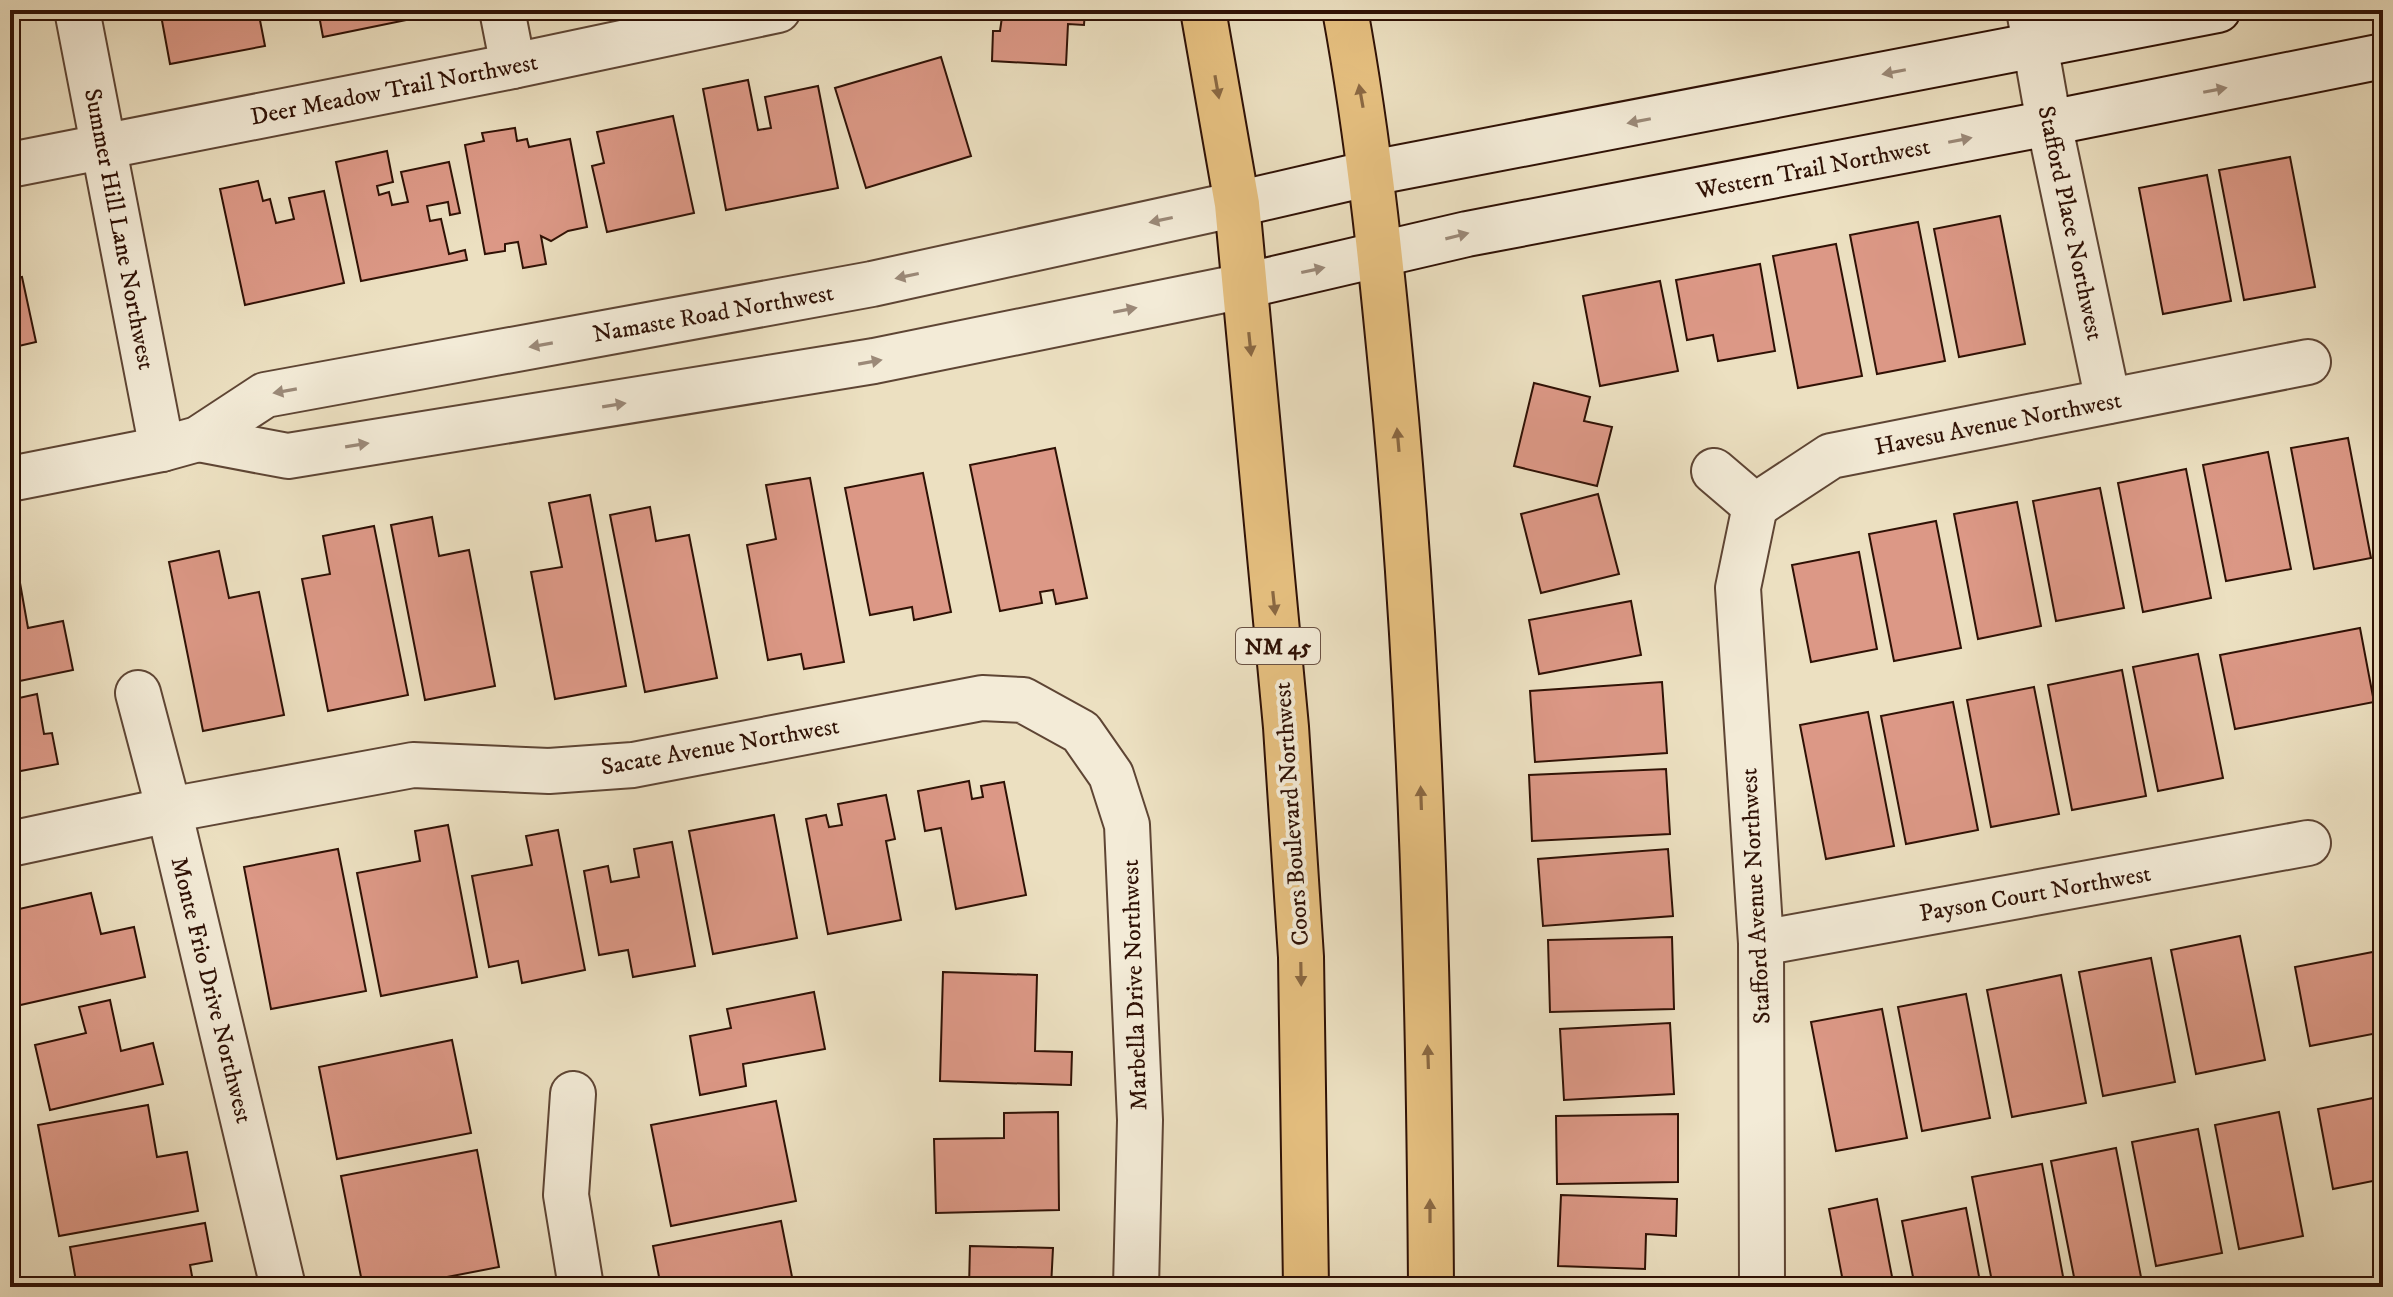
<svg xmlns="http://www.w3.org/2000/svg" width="2393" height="1297" font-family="'IM FELL DW Pica',serif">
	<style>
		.building { fill: #dc9886; stroke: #2f1105; stroke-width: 2 }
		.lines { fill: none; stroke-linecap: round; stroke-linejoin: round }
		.minor-casing { stroke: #5e4534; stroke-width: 48 }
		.tertiary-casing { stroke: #5e4534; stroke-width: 48 }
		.secondary-casing { stroke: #2f1105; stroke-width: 48 }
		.primary-casing { stroke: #2f1105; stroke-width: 48 }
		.minor { stroke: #f3ebd7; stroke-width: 44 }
		.tertiary { stroke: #f3ebd7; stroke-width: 44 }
		.secondary { stroke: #f3ebd7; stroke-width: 44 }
		.primary { stroke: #e6c080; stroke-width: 44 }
		.oneway { fill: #9b8978 }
		.oneway2 { fill: #8a6842 }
		.labels { text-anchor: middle; stroke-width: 8; stroke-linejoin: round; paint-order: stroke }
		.shield { fill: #f3ebd7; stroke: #6a5244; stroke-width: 2 }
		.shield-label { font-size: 22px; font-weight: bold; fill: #2f1105 }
		.street-label { font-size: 24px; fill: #2f1105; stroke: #f3ebd7 }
	</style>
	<rect width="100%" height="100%" fill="#ece0c1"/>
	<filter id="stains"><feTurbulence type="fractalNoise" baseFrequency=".0025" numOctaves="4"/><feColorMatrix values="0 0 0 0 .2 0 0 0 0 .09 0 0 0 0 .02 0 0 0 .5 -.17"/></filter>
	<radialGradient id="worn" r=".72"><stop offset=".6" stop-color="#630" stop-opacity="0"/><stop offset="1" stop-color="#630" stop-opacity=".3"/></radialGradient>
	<!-- building -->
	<g class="building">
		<polygon points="160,10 258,10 265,46 170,64"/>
		<polygon points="318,10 419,10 421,17 323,37"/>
		<polygon points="987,10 1085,10 1084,25 1068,24 1066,65 992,61 993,31 1000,31 1002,17 987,15"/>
		<polygon points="941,57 971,156 866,188 835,88"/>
		<polygon points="748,80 758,130 771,128 765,97 818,86 838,188 726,210 703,89"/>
		<polygon points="673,116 694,213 607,232 592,166 604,163 597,132"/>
		<polygon points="515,128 517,141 527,139 529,147 570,139 587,227 568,231 551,241 541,236 546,264 523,268 518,242 505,244 505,251 485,254 465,145 484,141 482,133"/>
		<polygon points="387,151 393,182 377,186 379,195 389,192 392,205 408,202 401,172 449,162 460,213 450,215 448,202 427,206 430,221 441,219 449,254 465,250 467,260 361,281 336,162"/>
		<polygon points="2290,157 2315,287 2244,300 2219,170"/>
		<polygon points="2207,175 2231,301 2163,314 2139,188"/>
		<polygon points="258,181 263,201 270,199 276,223 294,219 289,198 324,191 344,283 245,305 220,189"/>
		<polygon points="2000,216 2025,344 1959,357 1934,229"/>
		<polygon points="1918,222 1945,361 1877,374 1850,235"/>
		<polygon points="1836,244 1862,376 1798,388 1773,256"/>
		<polygon points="1760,264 1775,351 1718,361 1713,335 1687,340 1676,280"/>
		<polygon points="22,277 36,342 10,348 10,279"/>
		<polygon points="1660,281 1678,371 1600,386 1583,296"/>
		<polygon points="1534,383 1590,397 1584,421 1612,427 1597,486 1514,466"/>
		<polygon points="2348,438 2371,558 2314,569 2291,448"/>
		<polygon points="1055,448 1087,598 1056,604 1053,590 1040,592 1042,603 1000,611 970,465"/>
		<polygon points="2268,452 2291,569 2226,581 2203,465"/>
		<polygon points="2186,469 2211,598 2143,612 2118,483"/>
		<polygon points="923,473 951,612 914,620 912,607 870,615 845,488"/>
		<polygon points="810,478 844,662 804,669 801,654 768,660 747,545 776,539 766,485"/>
		<polygon points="2100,488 2124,608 2056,621 2033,501"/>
		<polygon points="1598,494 1619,574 1541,593 1521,514"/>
		<polygon points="590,495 626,686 555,699 531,572 562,567 549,503"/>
		<polygon points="2017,502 2041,626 1978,639 1954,514"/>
		<polygon points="650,507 656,541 689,535 717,678 645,692 610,515"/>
		<polygon points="432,517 439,556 469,550 495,686 425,700 391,525"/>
		<polygon points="1936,521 1961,648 1894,661 1869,534"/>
		<polygon points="374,526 408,695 328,711 302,579 330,574 323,536"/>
		<polygon points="219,551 229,598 259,592 284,715 203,731 169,562"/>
		<polygon points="1859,552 1877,649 1811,662 1792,565"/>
		<polygon points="20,583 28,628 63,621 73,670 10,683 10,585"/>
		<polygon points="1631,601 1641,655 1539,674 1529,620"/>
		<polygon points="2360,628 2374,702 2235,729 2220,655"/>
		<polygon points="2198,654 2223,778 2158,791 2133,667"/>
		<polygon points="2122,670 2146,796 2072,810 2048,685"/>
		<polygon points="1662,682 1667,753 1535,762 1530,691"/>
		<polygon points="2034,687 2059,814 1991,827 1967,700"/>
		<polygon points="37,694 44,734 52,733 58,764 10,773 10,700"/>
		<polygon points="1953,702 1978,830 1906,844 1881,716"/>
		<polygon points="1868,712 1894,846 1826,859 1800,725"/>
		<polygon points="1666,769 1670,834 1532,841 1529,775"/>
		<polygon points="969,781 972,799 983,797 981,786 1004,782 1026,895 956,909 941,828 925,831 918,791"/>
		<polygon points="886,795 895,839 886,841 901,920 828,934 806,819 826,815 829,827 842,825 838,804"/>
		<polygon points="774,815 797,938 713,954 689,831"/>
		<polygon points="448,825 477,977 381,996 357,873 420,861 415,831"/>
		<polygon points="558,830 585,970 522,983 518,961 489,967 472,876 532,865 526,836"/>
		<polygon points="672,842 695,966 633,977 628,950 599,955 584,871 608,866 611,882 639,877 634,849"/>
		<polygon points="338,849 366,991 271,1009 244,867"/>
		<polygon points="1668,849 1673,916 1543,926 1538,859"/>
		<polygon points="91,893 101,934 134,927 145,977 16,1006 10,978 10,911"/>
		<polygon points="2240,936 2265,1060 2196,1074 2171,950"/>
		<polygon points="1672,937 1674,1009 1550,1012 1548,940"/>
		<polygon points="2383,950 2383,1032 2310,1046 2295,967"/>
		<polygon points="2151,958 2175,1082 2103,1096 2079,972"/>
		<polygon points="943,972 1037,975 1035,1051 1072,1052 1071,1085 940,1081"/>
		<polygon points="2061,975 2086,1103 2012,1117 1987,990"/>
		<polygon points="814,992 825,1049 743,1064 746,1086 700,1095 690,1036 731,1028 727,1009"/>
		<polygon points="1966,994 1990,1118 1922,1131 1898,1007"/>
		<polygon points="110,1000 121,1051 153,1043 163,1084 50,1110 35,1045 86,1033 79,1007"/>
		<polygon points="1882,1009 1907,1138 1836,1151 1811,1022"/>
		<polygon points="1670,1023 1674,1094 1564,1100 1560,1029"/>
		<polygon points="452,1040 471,1133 337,1159 319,1067"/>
		<polygon points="2383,1096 2383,1179 2333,1189 2318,1109"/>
		<polygon points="776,1101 796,1201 671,1226 651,1125"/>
		<polygon points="148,1105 157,1157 187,1152 198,1211 59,1236 38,1125"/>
		<polygon points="1058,1112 1059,1210 936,1213 934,1139 1004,1138 1004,1113"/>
		<polygon points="2279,1112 2303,1236 2239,1249 2215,1125"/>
		<polygon points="1678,1114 1678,1182 1557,1184 1556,1116"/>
		<polygon points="2198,1129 2222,1253 2156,1266 2132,1142"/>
		<polygon points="2116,1148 2141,1277 2089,1287 2076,1287 2051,1161"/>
		<polygon points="477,1150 499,1267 395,1287 363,1287 341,1176"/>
		<polygon points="2042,1164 2065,1287 1993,1287 1972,1177"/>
		<polygon points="1561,1195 1677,1199 1676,1236 1646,1234 1645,1269 1558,1266"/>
		<polygon points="1877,1199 1894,1287 1844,1287 1829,1209"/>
		<polygon points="1966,1208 1981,1287 1915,1287 1902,1221"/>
		<polygon points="781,1221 794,1287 661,1287 653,1246"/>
		<polygon points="205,1223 212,1261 190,1265 194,1287 77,1287 70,1247"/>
		<polygon points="970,1246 1053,1248 1051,1287 969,1287"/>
		<polygon points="1670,1279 1670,1287 1558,1287 1558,1285"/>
	</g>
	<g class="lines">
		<defs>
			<g id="minor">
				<polyline points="77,10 162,449"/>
				<polyline points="502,10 513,66"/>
				<polyline points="2029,10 2049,123 2108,401"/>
				<polyline points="10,165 513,66 778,10"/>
				<polyline points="1714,471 1755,506 1831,456 2308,362"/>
				<polyline points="1755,506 1738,588 1761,943 1762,1287"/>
				<polyline points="138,693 169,810 283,1287"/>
				<polyline points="10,844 169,810 413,765 549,771 633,765 982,698 1023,700 1081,732 1111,775 1127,825 1140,1120 1136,1287"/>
				<polyline points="1761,943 2308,843"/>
				<polyline points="573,1094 566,1195 581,1287"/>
			</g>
			<g id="tertiary">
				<polyline points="198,439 288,456 874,361 1244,286"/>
				<polyline points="10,479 162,449 198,439 265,395 872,284 1237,204"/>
			</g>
			<g id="secondary">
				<polyline points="1237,204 1371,173 2218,10"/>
				<polyline points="1244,286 1467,234 2049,123 2383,56"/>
			</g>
			<g id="primary">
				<polyline points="1203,10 1237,204 1286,727 1301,957 1306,1287"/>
				<path d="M1345,10C1370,146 1383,281 1396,419C1422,707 1429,997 1431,1287"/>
			</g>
		</defs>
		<!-- minor casing -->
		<use href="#minor" class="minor-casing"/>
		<!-- tertiary casing -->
		<use href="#tertiary" class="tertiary-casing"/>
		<!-- secondary casing -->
		<use href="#secondary" class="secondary-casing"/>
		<!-- primary casing -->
		<use href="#primary" class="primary-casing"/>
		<!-- minor -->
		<use href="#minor" class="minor"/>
		<!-- tertiary -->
		<use href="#tertiary" class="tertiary"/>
		<!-- secondary -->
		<use href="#secondary" class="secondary"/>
		<!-- primary -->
		<use href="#primary" class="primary"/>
	</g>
	<!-- one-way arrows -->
	<defs><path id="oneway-solid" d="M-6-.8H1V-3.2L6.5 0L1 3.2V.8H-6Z" transform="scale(2)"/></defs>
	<g class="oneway">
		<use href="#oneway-solid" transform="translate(1894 72) rotate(169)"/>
		<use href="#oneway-solid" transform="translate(2215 90) rotate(-11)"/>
		<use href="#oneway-solid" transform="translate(1639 121) rotate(169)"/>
		<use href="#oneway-solid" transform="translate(1960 140) rotate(-11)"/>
		<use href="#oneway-solid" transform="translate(1161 220) rotate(168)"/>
		<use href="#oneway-solid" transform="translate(1457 236) rotate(-14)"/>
		<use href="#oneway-solid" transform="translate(1313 270) rotate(-12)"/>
		<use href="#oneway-solid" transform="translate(907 276) rotate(168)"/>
		<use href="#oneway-solid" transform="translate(1125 310) rotate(-11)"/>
		<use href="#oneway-solid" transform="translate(541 345) rotate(170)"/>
		<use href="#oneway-solid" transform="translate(870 362) rotate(-10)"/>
		<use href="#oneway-solid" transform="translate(285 391) rotate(170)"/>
		<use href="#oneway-solid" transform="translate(614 405) rotate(-9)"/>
		<use href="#oneway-solid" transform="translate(357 445) rotate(-9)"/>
	</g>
	<g class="oneway2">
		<use href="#oneway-solid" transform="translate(1217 87) rotate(80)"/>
		<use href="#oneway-solid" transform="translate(1361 96) rotate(-100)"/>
		<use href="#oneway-solid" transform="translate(1250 344) rotate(84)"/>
		<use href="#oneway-solid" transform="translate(1398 440) rotate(-95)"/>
		<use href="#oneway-solid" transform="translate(1274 603) rotate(84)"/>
		<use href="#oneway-solid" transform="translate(1421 798) rotate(-92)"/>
		<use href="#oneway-solid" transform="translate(1301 974) rotate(89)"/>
		<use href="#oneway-solid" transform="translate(1428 1057) rotate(-92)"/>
		<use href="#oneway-solid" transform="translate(1430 1211) rotate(-90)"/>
	</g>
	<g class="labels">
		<!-- shield labels -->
		<rect class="shield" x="1236" y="628" width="84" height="36" rx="6"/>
		<g class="shield-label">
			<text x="1278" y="654">NM 45</text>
		</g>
		<!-- street labels -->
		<g class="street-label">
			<text transform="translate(394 89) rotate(-11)" y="8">Deer Meadow Trail Northwest</text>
			<text transform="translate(1813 168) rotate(-11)" y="8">Western Trail Northwest</text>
			<text transform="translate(2071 223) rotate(78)" y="8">Stafford Place Northwest</text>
			<text transform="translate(120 229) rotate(79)" y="8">Summer Hill Lane Northwest</text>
			<text transform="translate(713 313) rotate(-10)" y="8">Namaste Road Northwest</text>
			<text transform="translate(1998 423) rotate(-11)" y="8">Havesu Avenue Northwest</text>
			<text transform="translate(720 746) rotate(-10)" y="8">Sacate Avenue Northwest</text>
			<text transform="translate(1291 814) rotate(-94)" y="8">Coors Boulevard Northwest</text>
			<text transform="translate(2035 893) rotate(-10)" y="8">Payson Court Northwest</text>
			<text transform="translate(1755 896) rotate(-93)" y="8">Stafford Avenue Northwest</text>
			<text transform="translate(1134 985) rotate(-92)" y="8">Marbella Drive Northwest</text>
			<text transform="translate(212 990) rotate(76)" y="8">Monte Frio Drive Northwest</text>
		</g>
	</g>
	<!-- margin -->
	<rect width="2393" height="1297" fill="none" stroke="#ece0c1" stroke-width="40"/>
	<rect x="12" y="12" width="2369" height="1273" fill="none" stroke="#2f1105" stroke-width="4"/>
	<rect x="20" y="20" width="2353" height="1257" fill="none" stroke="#2f1105" stroke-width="2"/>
	<rect width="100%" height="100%" filter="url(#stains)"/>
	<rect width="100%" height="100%" fill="url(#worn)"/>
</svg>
